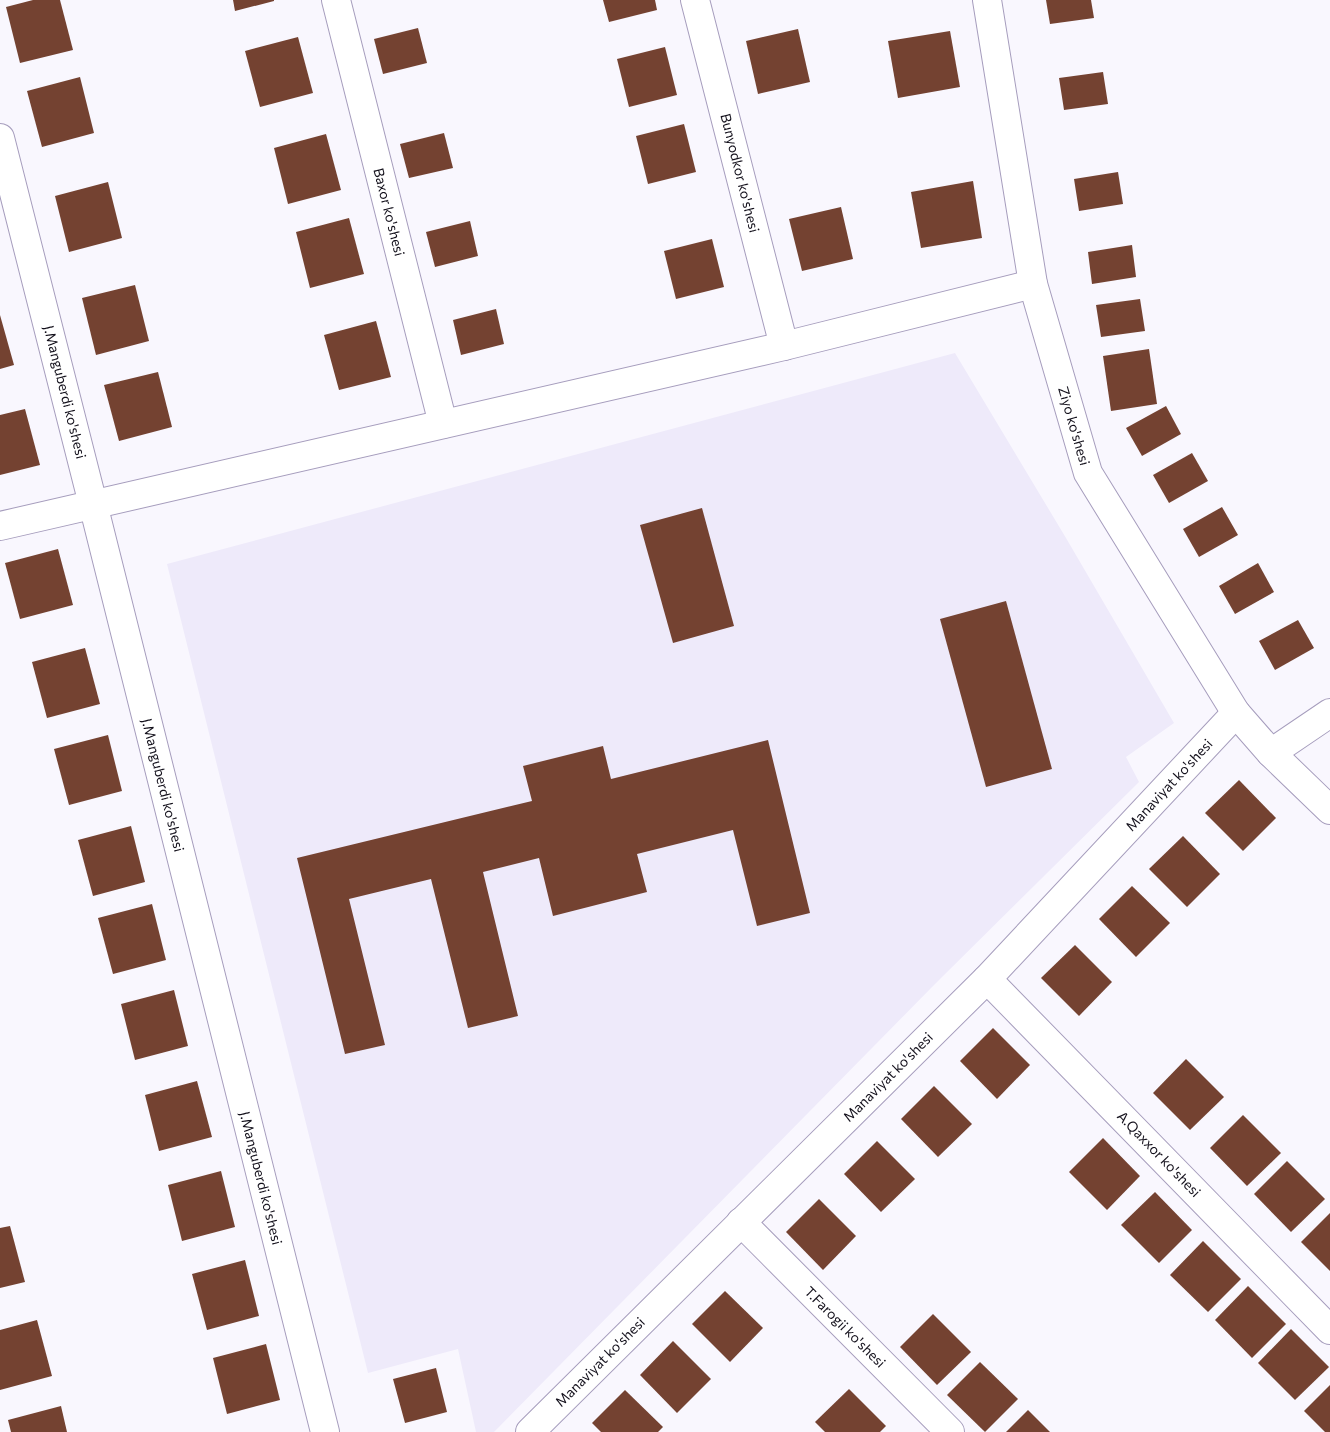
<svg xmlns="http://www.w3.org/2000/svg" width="1330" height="1432" font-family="Commissioner,sans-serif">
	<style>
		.built { fill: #eeeafa }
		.building { fill: #744231 }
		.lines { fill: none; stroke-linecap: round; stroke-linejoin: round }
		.minor-casing { stroke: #a69dbd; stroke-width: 30 }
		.minor { stroke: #fff; stroke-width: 28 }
		.labels { text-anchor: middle; stroke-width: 5; stroke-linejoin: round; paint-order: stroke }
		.street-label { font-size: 14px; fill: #14111c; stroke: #fff }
	</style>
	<rect width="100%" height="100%" fill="#f9f7fe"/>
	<!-- built -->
	<polygon class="built" points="955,353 1066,538 1174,723 1126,757 1139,782 936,983 494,1432 476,1432 458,1349 368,1373 167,564"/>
	<!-- building -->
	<g class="building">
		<polygon points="33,0 60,0 73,50 20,63 6,7"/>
		<polygon points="233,0 274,0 274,1 235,11"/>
		<polygon points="603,0 655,0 657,10 609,22"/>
		<polygon points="1046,0 1091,0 1094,18 1050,24"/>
		<polygon points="418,28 427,63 383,74 374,39"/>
		<polygon points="798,29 810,82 758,94 746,41"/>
		<polygon points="950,31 960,87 898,98 888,41"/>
		<polygon points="298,37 313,93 260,107 245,51"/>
		<polygon points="665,47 677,95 629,107 617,59"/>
		<polygon points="1103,72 1108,104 1064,110 1059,78"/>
		<polygon points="80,77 94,133 42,147 27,91"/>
		<polygon points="684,124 696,172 648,184 636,136"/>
		<polygon points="444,133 453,168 409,178 400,144"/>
		<polygon points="326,134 341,190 288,204 274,148"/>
		<polygon points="1118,172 1123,204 1079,211 1074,179"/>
		<polygon points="973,181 982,238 921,248 911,192"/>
		<polygon points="108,182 122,238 69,252 55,196"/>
		<polygon points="841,207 853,259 802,271 789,219"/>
		<polygon points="349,218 364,274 310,288 296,232"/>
		<polygon points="470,221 478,256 435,267 426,232"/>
		<polygon points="712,239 724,287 676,299 664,251"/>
		<polygon points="1132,245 1136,277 1092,284 1088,252"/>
		<polygon points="135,285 149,341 96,355 82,298"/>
		<polygon points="1140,299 1145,331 1101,337 1096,305"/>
		<polygon points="496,309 504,344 461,355 453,320"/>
		<polygon points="0,315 14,365 0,369"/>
		<polygon points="376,321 391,377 339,390 324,335"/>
		<polygon points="1149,349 1157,404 1111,411 1103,356"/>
		<polygon points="158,372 172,427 119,441 104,385"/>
		<polygon points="1166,406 1181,434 1142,456 1126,428"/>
		<polygon points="25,409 40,465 0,475 0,415"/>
		<polygon points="1192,453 1208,481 1169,503 1153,475"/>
		<polygon points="1222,507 1238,535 1199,557 1183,529"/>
		<polygon points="702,508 734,626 673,643 640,525"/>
		<polygon points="58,549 73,605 20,619 5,563"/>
		<polygon points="1258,563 1274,592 1235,614 1219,586"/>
		<polygon points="1006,601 1052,769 986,787 940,619"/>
		<polygon points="1298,620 1314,648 1275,670 1259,641"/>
		<polygon points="85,648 100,704 47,718 32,662"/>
		<polygon points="108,735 122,791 69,805 54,749"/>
		<polygon points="768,740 810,913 757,926 733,830 637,854 647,892 553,916 539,858 483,872 518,1016 468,1028 431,879 349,899 385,1045 345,1054 297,858 532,801 523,766 603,746 611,779"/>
		<polygon points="1239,780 1276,818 1243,851 1205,813"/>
		<polygon points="131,826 145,882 93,896 78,840"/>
		<polygon points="1183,836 1220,874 1187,907 1149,869"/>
		<polygon points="1132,886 1170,923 1136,957 1099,919"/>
		<polygon points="152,904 166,960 113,974 98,918"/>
		<polygon points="1075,945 1112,982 1079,1016 1041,978"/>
		<polygon points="174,990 188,1046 135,1060 121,1004"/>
		<polygon points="993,1028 1030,1065 997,1099 960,1061"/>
		<polygon points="1186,1059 1224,1097 1190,1130 1153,1093"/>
		<polygon points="197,1081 212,1137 159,1151 145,1095"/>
		<polygon points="934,1086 972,1124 938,1157 901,1119"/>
		<polygon points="1243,1115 1281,1153 1247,1186 1210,1148"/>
		<polygon points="1103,1138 1140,1176 1107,1210 1069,1172"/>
		<polygon points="877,1141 915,1179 881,1212 844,1174"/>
		<polygon points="1287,1161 1325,1199 1291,1232 1254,1194"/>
		<polygon points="221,1171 235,1227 182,1241 168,1185"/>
		<polygon points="1155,1192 1192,1230 1159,1263 1121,1225"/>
		<polygon points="819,1199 856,1236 823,1270 786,1232"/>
		<polygon points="1330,1213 1330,1271 1301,1242"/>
		<polygon points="10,1226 25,1282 0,1288 0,1228"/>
		<polygon points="1203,1241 1241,1279 1208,1312 1170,1275"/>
		<polygon points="245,1260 259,1316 207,1330 192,1274"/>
		<polygon points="1248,1286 1286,1324 1252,1358 1215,1320"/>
		<polygon points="725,1291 763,1328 730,1362 692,1324"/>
		<polygon points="933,1314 971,1352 937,1385 900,1347"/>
		<polygon points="37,1320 52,1376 0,1390 0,1330"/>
		<polygon points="1291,1329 1329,1367 1295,1400 1258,1363"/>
		<polygon points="673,1341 711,1379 677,1413 640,1375"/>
		<polygon points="266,1344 280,1400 227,1414 213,1358"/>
		<polygon points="980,1362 1018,1399 985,1432 947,1395"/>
		<polygon points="436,1368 447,1412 405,1423 393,1379"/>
		<polygon points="1330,1385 1330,1432 1325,1432 1304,1411"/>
		<polygon points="849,1389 886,1426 880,1432 825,1432 815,1422"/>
		<polygon points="625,1390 663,1427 658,1432 601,1432 592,1423"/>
		<polygon points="61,1406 67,1432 11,1432 8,1420"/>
		<polygon points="1028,1410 1050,1432 1006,1432"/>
	</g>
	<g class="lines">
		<defs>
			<g id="minor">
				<polyline points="336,0 443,424"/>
				<polyline points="695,0 784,346"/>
				<polyline points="987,0 1033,284 1088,473 1236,713 1271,753 1330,810"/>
				<polyline points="0,138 93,504 325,1432"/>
				<polyline points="0,526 784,346 1033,284"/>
				<polyline points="1271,753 1330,713"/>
				<polyline points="987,979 1330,1330"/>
				<polyline points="741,1222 950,1432"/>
				<polyline points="530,1432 987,979 1236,713"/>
			</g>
		</defs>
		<!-- minor casing -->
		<use href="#minor" class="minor-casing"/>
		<!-- minor -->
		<use href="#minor" class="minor"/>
	</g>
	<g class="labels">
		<!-- street labels -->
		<g class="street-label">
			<text transform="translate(740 173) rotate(76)" y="5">Bunyodkor ko'shesi</text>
			<text transform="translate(389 212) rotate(76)" y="5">Baxor ko'shesi</text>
			<text transform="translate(65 392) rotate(76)" y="5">J.Manguberdi ko'shesi</text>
			<text transform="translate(1074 426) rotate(74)" y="5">Ziyo ko'shesi</text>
			<text transform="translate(163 785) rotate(76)" y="5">J.Manguberdi ko'shesi</text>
			<text transform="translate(1169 785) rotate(-47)" y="5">Manaviyat ko'shesi</text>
			<text transform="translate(888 1077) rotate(-45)" y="5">Manaviyat ko'shesi</text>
			<text transform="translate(1159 1154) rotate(46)" y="5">A.Qaxxor ko'shesi</text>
			<text transform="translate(261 1178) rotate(76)" y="5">J.Manguberdi ko'shesi</text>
			<text transform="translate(845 1327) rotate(45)" y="5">T.Farogii ko'shesi</text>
			<text transform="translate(600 1362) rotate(-45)" y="5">Manaviyat ko'shesi</text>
		</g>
	</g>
</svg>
